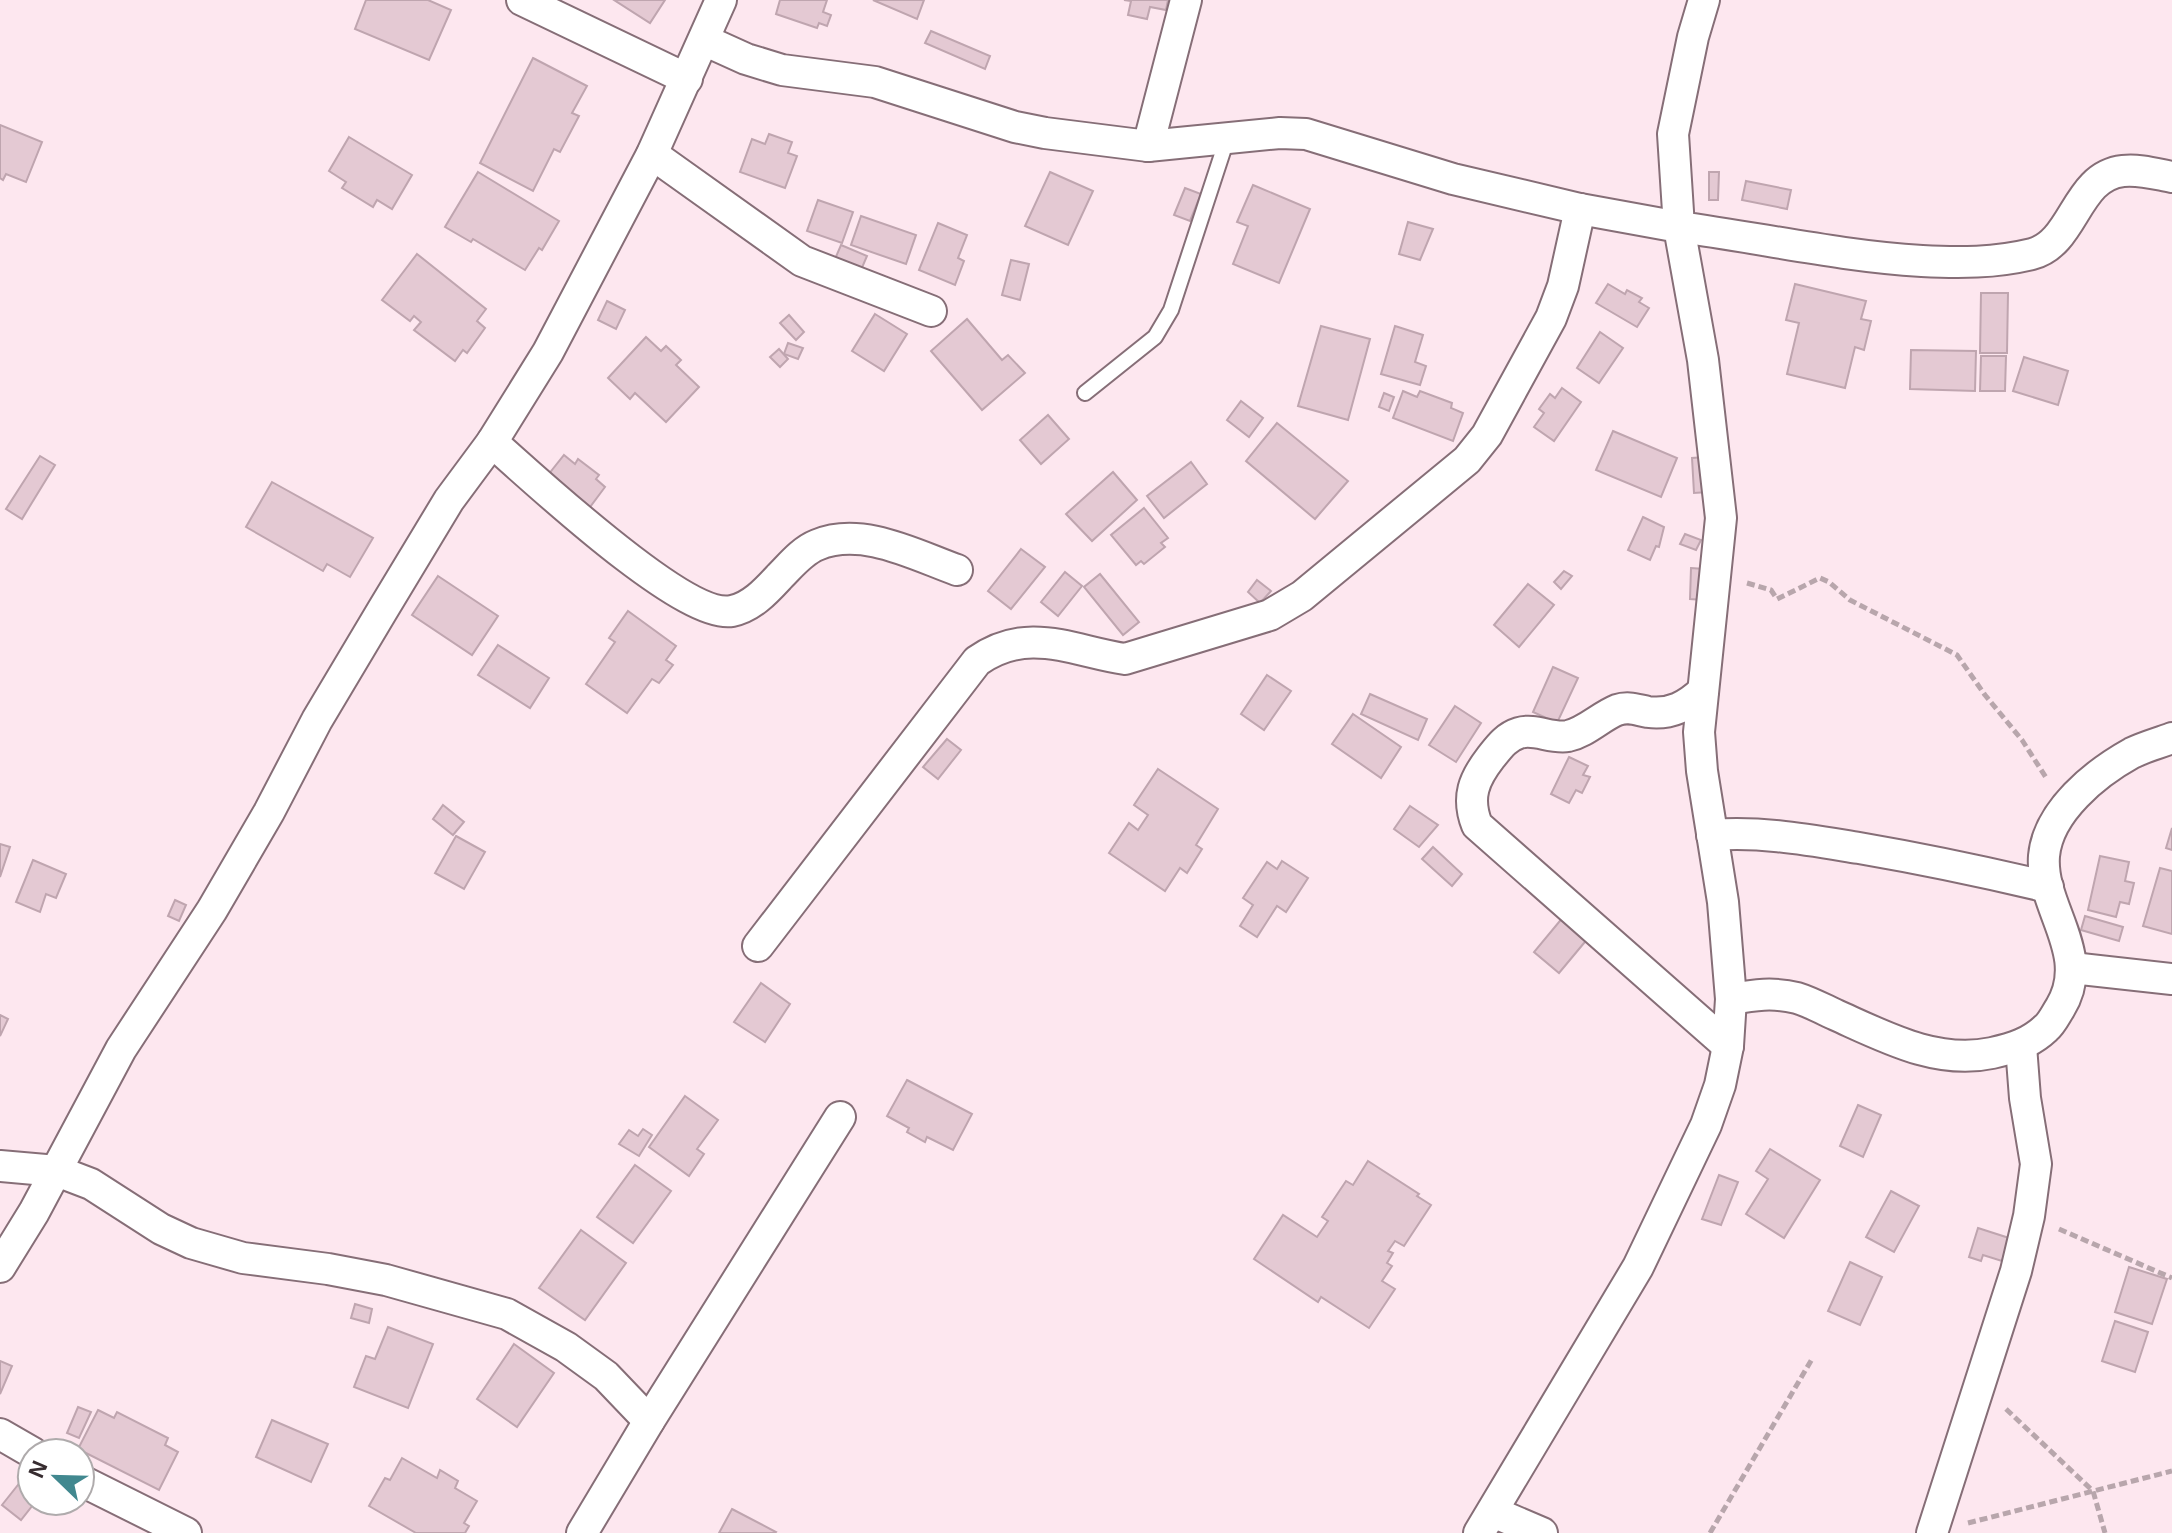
<svg xmlns="http://www.w3.org/2000/svg" width="2172" height="1533" font-family="Arial,sans-serif">
	<style>
		.building { fill: #e4c9d3; stroke: #bfa5af; stroke-width: 2 }
		.lines { fill: none; stroke-linecap: round; stroke-linejoin: round }
		.lane-casing { stroke: #866e77; stroke-width: 18 }
		.street-casing { stroke: #866e77; stroke-width: 34 }
		.path { stroke: #b8a6ac; stroke-width: 5; stroke-dasharray: 8 4; stroke-linecap: butt }
		.lane { stroke: #fff; stroke-width: 14 }
		.street { stroke: #fff; stroke-width: 30 }
	</style>
	<rect width="100%" height="100%" fill="#fde7ef"/>
	<!-- building -->
	<g class="building">
		<polygon points="366,0 428,0 451,10 429,60 355,29"/>
		<polygon points="614,0 665,0 650,23"/>
		<polygon points="780,0 827,0 823,12 831,15 827,26 819,23 817,28 776,14"/>
		<polygon points="873,0 924,0 917,19"/>
		<polygon points="1124,0 1168,0 1166,10 1150,7 1147,19 1128,15 1131,1"/>
		<polygon points="931,31 990,56 985,69 925,43"/>
		<polygon points="533,58 587,86 572,113 579,116 560,152 554,149 533,191 480,163"/>
		<polygon points="0,125 42,142 26,182 6,174 3,180 0,178"/>
		<polygon points="769,134 792,142 788,153 797,156 785,188 740,172 752,139 765,144"/>
		<polygon points="349,137 412,175 392,209 377,200 373,207 342,188 346,182 329,171"/>
		<polygon points="478,172 559,221 542,250 539,248 525,270 473,239 471,242 445,227"/>
		<polygon points="1050,172 1093,191 1068,245 1025,226"/>
		<polygon points="1709,172 1719,172 1718,200 1709,200"/>
		<polygon points="1746,181 1791,190 1787,209 1742,200"/>
		<polygon points="1253,185 1310,209 1279,283 1233,264 1248,226 1237,222"/>
		<polygon points="1185,188 1201,194 1190,221 1174,215"/>
		<polygon points="818,200 853,212 842,243 807,231"/>
		<polygon points="861,216 916,235 906,264 851,245"/>
		<polygon points="1408,222 1433,229 1420,260 1399,254"/>
		<polygon points="938,223 967,235 958,258 964,261 955,285 919,270"/>
		<polygon points="841,245 867,256 861,270 835,259"/>
		<polygon points="417,254 486,309 477,321 485,328 467,353 463,350 455,361 414,330 421,322 414,316 410,321 382,300"/>
		<polygon points="1011,260 1029,264 1020,300 1002,295"/>
		<polygon points="1608,284 1625,294 1627,290 1642,298 1639,302 1649,308 1637,327 1596,303"/>
		<polygon points="1795,284 1866,301 1861,319 1871,321 1864,350 1855,347 1845,388 1787,374 1799,323 1786,320"/>
		<polygon points="1981,293 2008,293 2007,353 1980,353"/>
		<polygon points="607,301 625,310 616,329 598,320"/>
		<polygon points="875,314 907,334 884,371 852,351"/>
		<polygon points="789,315 804,332 796,340 780,323"/>
		<polygon points="967,319 1002,360 1008,355 1025,373 982,410 931,351"/>
		<polygon points="1321,326 1370,339 1348,420 1298,406"/>
		<polygon points="1395,326 1423,335 1415,362 1426,366 1420,385 1381,374"/>
		<polygon points="1600,332 1623,348 1599,383 1577,368"/>
		<polygon points="646,337 661,351 666,346 681,360 676,365 699,387 666,422 635,393 630,399 608,378"/>
		<polygon points="788,343 803,348 798,359 784,354"/>
		<polygon points="779,349 788,359 780,367 770,357"/>
		<polygon points="1911,350 1976,351 1975,391 1910,389"/>
		<polygon points="1981,356 2006,356 2005,391 1980,391"/>
		<polygon points="2024,357 2068,371 2058,405 2013,391"/>
		<polygon points="1562,388 1581,402 1554,441 1534,427 1544,413 1539,409 1550,394 1555,398"/>
		<polygon points="1403,391 1417,397 1420,391 1452,403 1451,408 1463,413 1453,441 1393,418"/>
		<polygon points="1384,393 1394,397 1389,411 1379,407"/>
		<polygon points="1241,401 1263,418 1249,437 1227,420"/>
		<polygon points="1048,415 1069,439 1041,464 1020,440"/>
		<polygon points="1277,423 1348,481 1315,519 1246,461"/>
		<polygon points="1613,431 1677,458 1661,497 1596,470"/>
		<polygon points="564,455 575,464 578,459 599,475 596,479 605,487 590,507 548,475"/>
		<polygon points="40,456 55,465 22,519 6,509"/>
		<polygon points="1705,457 1708,492 1694,493 1692,458"/>
		<polygon points="1191,462 1207,484 1164,518 1147,496"/>
		<polygon points="1113,472 1137,500 1092,541 1066,514"/>
		<polygon points="272,482 373,538 350,577 327,564 323,571 246,527"/>
		<polygon points="1144,508 1168,538 1161,543 1165,547 1144,564 1141,561 1136,565 1111,535"/>
		<polygon points="1643,517 1664,527 1659,547 1656,546 1650,560 1628,550"/>
		<polygon points="1685,534 1701,540 1696,550 1680,544"/>
		<polygon points="1021,549 1045,567 1011,609 988,591"/>
		<polygon points="1691,568 1704,569 1703,600 1690,599"/>
		<polygon points="1564,571 1572,576 1561,589 1554,582"/>
		<polygon points="1065,572 1082,586 1058,616 1041,602"/>
		<polygon points="1100,574 1139,622 1123,635 1084,587"/>
		<polygon points="438,576 498,616 472,655 412,615"/>
		<polygon points="1257,580 1271,591 1260,603 1248,592"/>
		<polygon points="1528,584 1554,605 1519,647 1494,625"/>
		<polygon points="628,611 676,646 666,660 673,665 659,683 652,679 627,713 586,684 615,642 609,638"/>
		<polygon points="498,645 549,678 530,708 478,675"/>
		<polygon points="1553,667 1578,678 1557,723 1533,712"/>
		<polygon points="1267,675 1291,691 1264,730 1241,714"/>
		<polygon points="1370,694 1427,719 1418,740 1361,714"/>
		<polygon points="1455,706 1481,723 1456,762 1429,745"/>
		<polygon points="1353,714 1401,747 1381,778 1332,744"/>
		<polygon points="947,739 961,750 938,779 923,767"/>
		<polygon points="1569,757 1588,766 1583,775 1590,777 1582,793 1576,790 1569,803 1551,794"/>
		<polygon points="1158,769 1218,809 1196,845 1202,849 1187,873 1180,868 1165,891 1109,853 1129,823 1138,830 1148,815 1134,805"/>
		<polygon points="443,805 464,822 453,835 433,819"/>
		<polygon points="1410,806 1438,825 1419,847 1394,829"/>
		<polygon points="2172,828 2172,850 2166,848"/>
		<polygon points="456,836 485,852 464,889 435,873"/>
		<polygon points="0,844 10,847 0,877"/>
		<polygon points="1433,847 1462,874 1452,886 1422,859"/>
		<polygon points="2100,856 2129,862 2125,881 2134,883 2129,904 2120,902 2116,917 2088,910"/>
		<polygon points="33,860 66,874 56,898 46,894 40,912 16,902"/>
		<polygon points="1282,861 1308,878 1286,912 1277,906 1257,937 1240,926 1253,905 1243,898 1267,862 1277,869"/>
		<polygon points="2160,868 2172,871 2172,934 2143,926"/>
		<polygon points="175,900 186,905 179,921 168,916"/>
		<polygon points="1564,916 1589,937 1559,973 1534,952"/>
		<polygon points="2085,916 2123,927 2119,941 2081,930"/>
		<polygon points="761,983 790,1004 765,1042 734,1022"/>
		<polygon points="0,1015 8,1019 0,1036"/>
		<polygon points="907,1080 972,1114 953,1150 927,1137 925,1142 907,1132 909,1128 887,1116"/>
		<polygon points="685,1096 718,1120 697,1149 704,1154 689,1176 649,1147"/>
		<polygon points="1858,1105 1881,1115 1863,1157 1840,1146"/>
		<polygon points="643,1129 652,1135 639,1156 619,1144 629,1130 638,1136"/>
		<polygon points="1770,1149 1820,1180 1784,1238 1746,1214 1768,1179 1756,1171"/>
		<polygon points="1368,1161 1419,1194 1417,1196 1431,1205 1404,1246 1395,1241 1388,1251 1393,1253 1387,1263 1392,1266 1382,1281 1395,1289 1369,1328 1321,1297 1318,1302 1254,1259 1283,1215 1317,1237 1328,1221 1322,1217 1346,1181 1353,1185"/>
		<polygon points="635,1165 671,1191 633,1243 597,1217"/>
		<polygon points="1719,1175 1738,1182 1721,1225 1702,1219"/>
		<polygon points="1891,1191 1919,1206 1894,1252 1866,1237"/>
		<polygon points="1978,1228 2009,1238 2002,1261 1983,1255 1981,1261 1969,1257"/>
		<polygon points="581,1230 626,1263 585,1320 539,1288"/>
		<polygon points="1850,1262 1882,1277 1860,1325 1828,1311"/>
		<polygon points="2129,1267 2167,1279 2152,1324 2115,1312"/>
		<polygon points="355,1304 372,1309 369,1323 351,1318"/>
		<polygon points="2115,1321 2148,1332 2135,1372 2102,1361"/>
		<polygon points="388,1327 433,1344 408,1408 354,1387 366,1356 375,1359"/>
		<polygon points="514,1344 554,1373 517,1427 477,1399"/>
		<polygon points="0,1361 12,1366 0,1394"/>
		<polygon points="78,1407 91,1412 79,1438 67,1433"/>
		<polygon points="98,1410 114,1418 117,1412 168,1438 165,1445 178,1452 159,1490 78,1449"/>
		<polygon points="272,1420 328,1444 311,1482 256,1457"/>
		<polygon points="402,1458 437,1478 440,1470 458,1481 455,1488 477,1501 464,1523 469,1526 465,1533 416,1533 369,1506 385,1478 390,1480"/>
		<polygon points="29,1471 32,1473 32,1501 36,1501 21,1520 2,1505"/>
		<polygon points="732,1509 776,1532 775,1533 719,1533"/>
	</g>
	<g class="lines">
		<defs>
			<polyline id="lane" points="1085,393 1155,337 1171,310 1227,139"/>
			<g id="street">
				<polyline points="522,0 687,79"/>
				<path d="M1704,0L1693,37L1673,134L1679,227C1761,238 1840,256 1922,261C1959,263 1995,263 2032,254C2075,243 2075,176 2123,171C2139,169 2156,174 2172,177"/>
				<polyline points="704,40 746,59 782,70 875,82 1015,127 1045,133 1148,146 1280,133 1306,134 1453,179 1580,209 1679,227 1703,360 1721,518 1699,732 1702,771 1723,902 1731,999 1728,1046 1720,1085 1706,1125 1638,1267 1479,1533"/>
				<polyline points="1148,146 1186,0"/>
				<polyline points="652,154 802,261 931,311"/>
				<path d="M492,442C532,477 684,620 732,611C752,607 767,590 780,576C791,565 802,551 817,545C862,526 915,555 957,570"/>
				<path d="M1703,691C1687,706 1671,715 1648,712C1637,710 1629,706 1617,710C1600,717 1586,732 1568,736C1551,739 1535,728 1519,733C1506,737 1499,747 1491,757C1474,779 1466,797 1477,825L1728,1046"/>
				<path d="M1712,835C1762,831 1809,840 1859,848C1923,859 1985,872 2048,887"/>
				<path d="M758,946L977,661C1028,625 1072,651 1125,659L1270,615L1302,596L1467,460L1487,435L1551,318L1563,286L1580,209"/>
				<polyline points="2072,968 2172,979"/>
				<path d="M1731,999C1754,995 1773,992 1797,998C1810,1002 1823,1009 1836,1015C1885,1037 1937,1065 1992,1053C2014,1048 2030,1043 2046,1028C2052,1023 2056,1014 2060,1008C2093,954 2040,908 2044,856C2048,811 2096,773 2132,753C2144,747 2159,743 2172,738"/>
				<polyline points="0,1166 57,1171 91,1184 161,1229 191,1243 243,1258 328,1269 386,1280 507,1314 566,1347 606,1376 649,1421"/>
				<polyline points="0,1267 34,1212 121,1049 212,910 269,812 317,720 382,611 449,500 492,442 548,352 652,154 721,0"/>
				<polyline points="0,1434 33,1453"/>
				<polyline points="80,1480 186,1533"/>
				<polyline points="1493,1512 1542,1533"/>
				<polyline points="582,1533 649,1421 840,1117"/>
				<polyline points="1932,1533 2016,1271 2029,1216 2036,1164 2025,1098 2021,1046"/>
			</g>
		</defs>
		<!-- lane casing -->
		<use href="#lane" class="lane-casing"/>
		<!-- street casing -->
		<use href="#street" class="street-casing"/>
		<!-- path -->
		<g class="path">
			<polyline points="1747,583 1771,590 1777,599 1820,578 1829,582 1850,600 1957,655 1985,695 2022,740 2047,779"/>
			<polyline points="2059,1229 2172,1278"/>
			<polyline points="2006,1409 2093,1491 2105,1533"/>
			<polyline points="1968,1523 2172,1471"/>
			<polyline points="1710,1533 1812,1359"/>
		</g>
		<!-- lane -->
		<use href="#lane" class="lane"/>
		<!-- street -->
		<use href="#street" class="street"/>
	</g>
	<!-- north arrow -->
	<g transform="translate(56 1477) rotate(293)"><circle r="38" fill="#ffffff" stroke="#afabac" stroke-width="2"/>
	<path d="M0-6L14 30L0 20L-14 30Z" fill="#41888f"/>
	<text y="-12" font-size="22" font-weight="bold" text-anchor="middle" fill="#372c30">N</text>
	</g>
</svg>
